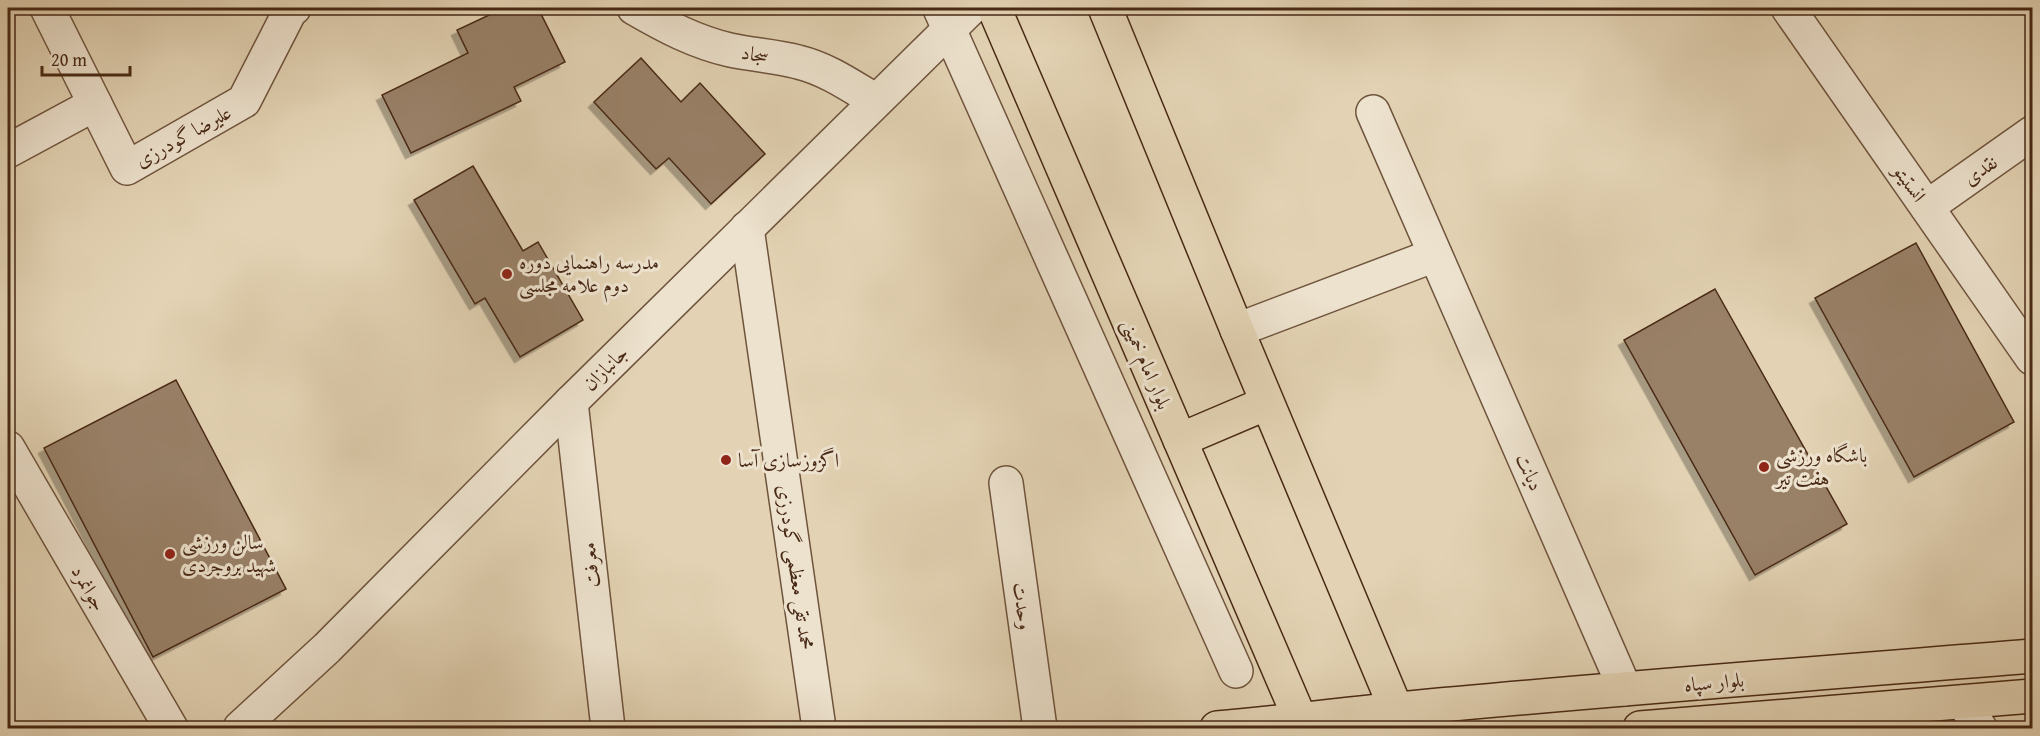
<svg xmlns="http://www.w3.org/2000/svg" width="2040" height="736" font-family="'Gentium Book Plus',Amiri,serif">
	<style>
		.building { fill: #998168; stroke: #482915; stroke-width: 1.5; filter: url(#shadow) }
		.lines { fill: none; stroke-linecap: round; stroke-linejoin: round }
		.minor-casing { stroke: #6f543d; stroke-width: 36 }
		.major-casing { stroke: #482915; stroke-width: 36 }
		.minor { stroke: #ede2ce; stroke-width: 33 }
		.major { stroke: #e3d3b4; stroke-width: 33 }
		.poi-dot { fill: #8f2418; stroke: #ede2ce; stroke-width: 2 }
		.labels { text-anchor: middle; stroke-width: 6; stroke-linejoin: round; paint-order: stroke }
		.street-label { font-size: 20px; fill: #482915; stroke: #ede2ce }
		.poi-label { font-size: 20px; fill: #482915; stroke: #ede2ce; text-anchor: start }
	</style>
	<defs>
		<filter id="shadow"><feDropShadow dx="-5.5" dy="5.5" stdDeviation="0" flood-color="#0004"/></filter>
	</defs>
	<rect width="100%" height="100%" fill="#e3d3b4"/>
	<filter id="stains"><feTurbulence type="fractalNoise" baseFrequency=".00333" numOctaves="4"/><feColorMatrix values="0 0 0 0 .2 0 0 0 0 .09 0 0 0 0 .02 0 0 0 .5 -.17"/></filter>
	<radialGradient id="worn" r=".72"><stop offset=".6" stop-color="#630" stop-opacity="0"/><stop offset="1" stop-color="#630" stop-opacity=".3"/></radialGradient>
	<!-- building -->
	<g class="building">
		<polygon points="504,8 538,8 565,62 514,87 521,101 411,153 382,95 468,53 457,30"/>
		<polygon points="641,58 681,102 700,83 765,154 711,204 669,158 656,169 594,102"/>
		<polygon points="473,166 523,251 538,242 583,320 520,357 485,298 475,304 414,200"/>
		<polygon points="1916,243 2014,422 1914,477 1815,298"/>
		<polygon points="1715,289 1847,524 1755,575 1624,340"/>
		<polygon points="176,380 286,589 153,657 44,448"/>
	</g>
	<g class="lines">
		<defs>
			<g id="minor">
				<polyline points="47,8 127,168 244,101 290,11 294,8"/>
				<path d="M634,8C665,26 695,42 730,50C753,55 776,56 798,62C827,69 851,86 876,101"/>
				<polyline points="1788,8 2032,358"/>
				<polyline points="940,9 1236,671"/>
				<polyline points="1373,112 1625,689"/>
				<polyline points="8,151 95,104"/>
				<polyline points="1927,207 2032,133"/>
				<polyline points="747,228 819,728"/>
				<polyline points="1237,330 1435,255"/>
				<polyline points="571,402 608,728"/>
				<polyline points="8,448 171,728"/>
				<polyline points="1006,483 1040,728"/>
				<polyline points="1963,702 1980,728"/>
				<polyline points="240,728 327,648 571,402 971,8"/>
			</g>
			<g id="major">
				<polyline points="994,8 1304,728"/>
				<polyline points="1105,8 1237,330 1404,728"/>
				<polyline points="1180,440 1267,403"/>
				<path d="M1217,728C1277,723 1338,715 1398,709C1609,689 1821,673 2032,656"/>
				<polyline points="1640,728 2032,696"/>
			</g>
		</defs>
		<!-- minor casing -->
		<use href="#minor" class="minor-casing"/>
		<!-- major casing -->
		<use href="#major" class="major-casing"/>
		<!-- minor -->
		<use href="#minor" class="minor"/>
		<!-- major -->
		<use href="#major" class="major"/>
	</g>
	<!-- markers -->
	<g class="poi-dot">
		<circle cx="507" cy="274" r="6"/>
		<circle cx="726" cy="460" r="6"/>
		<circle cx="1764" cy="467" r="6"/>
		<circle cx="170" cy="554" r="6"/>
	</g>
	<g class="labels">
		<!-- street labels -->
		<g class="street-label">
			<text transform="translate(755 54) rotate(10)" y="7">سجاد</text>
			<text transform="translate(183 136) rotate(-29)" y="7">علیرضا گودرزی</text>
			<text transform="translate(1980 170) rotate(-35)" y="7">نقدی</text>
			<text transform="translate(1910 183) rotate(55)" y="7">انستیتو</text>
			<text transform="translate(1147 364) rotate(67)" y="7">بلوار امام خمینی</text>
			<text transform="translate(605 368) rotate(-45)" y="7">جانبازان</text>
			<text transform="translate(1530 472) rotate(66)" y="7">دیانت</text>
			<text transform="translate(590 565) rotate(-96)" y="7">معرفت</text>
			<text transform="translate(796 567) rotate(82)" y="7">محمد تقی معظمی گودرزی</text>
			<text transform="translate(89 588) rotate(60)" y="7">جوانمرد</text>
			<text transform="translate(1023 606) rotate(82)" y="7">وحدت</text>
			<text transform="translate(1714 682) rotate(-5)" y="7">بلوار سپاه</text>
		</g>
		<!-- poi labels -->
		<g class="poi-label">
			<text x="519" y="269">مدرسه راهنمایی دوره<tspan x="519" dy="23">دوم علامه مجلسی</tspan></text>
			<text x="1776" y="462">باشگاه ورزشی<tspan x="1776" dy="23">هفت تیر</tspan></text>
			<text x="738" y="467">اگزوزسازی آسا</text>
			<text x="182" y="549">سالن ورزشی<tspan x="182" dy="23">شهید بروجردی</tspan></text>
		</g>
	</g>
	<!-- margin -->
	<rect width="2040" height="736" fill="none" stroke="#e3d3b4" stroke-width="30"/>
	<rect x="9" y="9" width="2022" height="718" fill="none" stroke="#482915" stroke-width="3"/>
	<rect x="15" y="15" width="2010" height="706" fill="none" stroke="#482915" stroke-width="1.5"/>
	<!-- scale -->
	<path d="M42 66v9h88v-9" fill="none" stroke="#482915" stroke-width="3"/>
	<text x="51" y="66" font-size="18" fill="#482915" stroke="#ede2ce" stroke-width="4.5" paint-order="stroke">20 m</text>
	<rect width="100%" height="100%" filter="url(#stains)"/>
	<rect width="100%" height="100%" fill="url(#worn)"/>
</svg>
